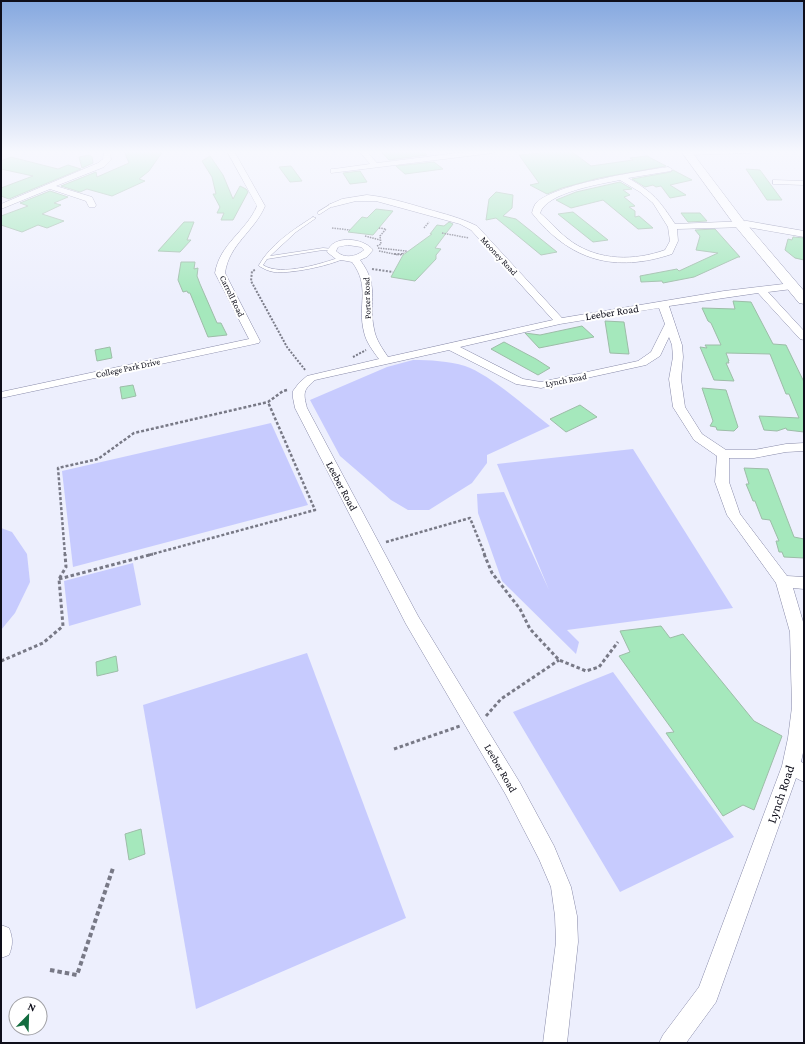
<svg xmlns="http://www.w3.org/2000/svg" width="805" height="1044" font-family="'Crimson Pro',serif">
	<style>
		.green { fill: #c7cbfe }
		.building { fill: #a5e8bc; stroke: #9dbda8 }
		.lines { fill: none; stroke-linecap: round; stroke-linejoin: round }
		.service-casing { stroke: #888aa9; stroke-width: 1 }
		.minor-casing { stroke: #888aa9; stroke-width: 1 }
		.secondary-casing { stroke: #888aa9; stroke-width: 1 }
		.path-far4 { stroke: #787986; stroke-width: 1.5; stroke-dasharray: 1.5 1; stroke-linecap: butt }
		.path-far3 { stroke: #787986; stroke-width: 2; stroke-dasharray: 2 1.5; stroke-linecap: butt }
		.path-far2 { stroke: #787986; stroke-width: 2.5; stroke-dasharray: 3 2; stroke-linecap: butt }
		.path-far1 { stroke: #787986; stroke-width: 3; stroke-dasharray: 3.5 2.5; stroke-linecap: butt }
		.path { stroke: #787986; stroke-width: 4; stroke-dasharray: 4.5 3; stroke-linecap: butt }
		.service { fill: #fff; fill-rule: evenodd }
		.minor { fill: #fff; fill-rule: evenodd }
		.secondary { fill: #fff; fill-rule: evenodd }
		.labels { text-anchor: middle; stroke-width: 4; stroke-linejoin: round; paint-order: stroke }
		.far-street-label { font-size: 9px; fill: #0e0e1a; stroke: #fff }
		.street-label { font-size: 11px; fill: #0e0e1a; stroke: #fff }
		.near-street-label { font-size: 13px; fill: #0e0e1a; stroke: #fff }
	</style>
	<rect width="100%" height="100%" fill="#edeffd"/>
	<!-- green -->
	<g class="green">
		<path d="M413,360C430,360 449,361 465,366C491,375 528,409 550,426L487,455V463L472,483L429,510H408L391,500L340,456L310,400L387,367Z"/>
		<polygon points="271,423 308,505 73,567 62,471"/>
		<polygon points="633,449 733,608 567,630 579,642 576,654 502,581 478,513 477,494 504,492 549,590 497,464"/>
		<polygon points="1,528 12,532 27,554 30,582 15,613 1,630"/>
		<polygon points="133,563 141,605 69,626 64,581"/>
		<polygon points="307,653 406,918 196,1009 143,705"/>
		<polygon points="613,672 734,837 620,892 513,712"/>
	</g>
	<!-- building -->
	<g class="building">
		<polygon points="124,151 163,151 149,171 139,179 145,181 112,196 87,189 80,192 61,186 96,172 97,177 129,163"/>
		<polygon points="380,151 422,151 427,155 389,160"/>
		<polygon points="540,151 571,151 591,166 633,160 630,158 647,156 666,166 599,178 562,188 547,194 530,185 539,183 519,155 541,153"/>
		<polygon points="89,155 92,157 93,163 82,168 79,157"/>
		<polygon points="210,156 223,175 233,199 240,186 246,189 248,192 233,220 221,220 224,213 217,213 220,207 213,194 216,194 212,177 202,161"/>
		<polygon points="11,157 58,169 68,165 81,169 9,199 1,196 1,188 33,176 1,169 1,161"/>
		<polygon points="434,162 443,169 405,174 396,166"/>
		<polygon points="291,166 302,181 290,182 279,167"/>
		<polygon points="746,169 760,170 782,200 767,200"/>
		<polygon points="673,170 692,180 670,185 686,195 670,198 661,186 656,187 653,185 645,187 632,179 671,172"/>
		<polygon points="360,171 367,182 350,184 343,173"/>
		<polygon points="620,182 632,189 623,190 630,195 624,197 635,206 629,207 635,211 635,217 639,216 653,228 638,229 603,200 571,208 556,200 576,192"/>
		<polygon points="50,191 68,197 54,203 61,205 42,214 64,221 47,228 38,225 22,232 1,225 1,216 28,206 20,203"/>
		<polygon points="496,192 513,195 512,208 503,216 516,219 557,252 541,255 496,218 486,220 489,199"/>
		<polygon points="376,209 393,211 373,235 348,232 362,217 367,218"/>
		<polygon points="573,212 608,240 593,242 558,214"/>
		<polygon points="681,213 700,213 707,221 688,222"/>
		<polygon points="184,222 194,222 187,240 191,240 180,252 158,251"/>
		<polygon points="449,222 453,224 435,248 441,249 436,255 436,259 415,281 391,277 403,255 432,234 430,234 437,225 444,226"/>
		<polygon points="715,229 740,257 738,257 694,277 663,283 662,281 641,282 640,276 677,269 679,271 718,253 696,250 700,236 695,230"/>
		<polygon points="793,237 804,238 804,260 795,258 785,250 788,239 792,240"/>
		<polygon points="181,262 195,262 194,269 198,268 197,276 200,284 217,323 221,323 227,335 208,337 190,293 188,293 187,291 183,292 178,280"/>
		<polygon points="733,301 751,302 773,344 786,345 804,382 804,432 787,430 786,428 777,431 764,430 759,416 799,418 789,394 786,394 770,354 726,353 729,361 728,361 729,363 726,363 734,381 714,380 700,347 707,348 705,345 721,345 711,323 708,321 702,308 735,309"/>
		<polygon points="605,321 624,322 629,354 610,353"/>
		<polygon points="582,326 594,337 539,348 525,333 540,335"/>
		<polygon points="504,342 536,359 550,368 538,375 491,349"/>
		<polygon points="110,347 112,358 97,361 95,350"/>
		<polygon points="133,385 136,396 122,399 120,387"/>
		<polygon points="702,388 726,390 738,427 734,431 717,430 716,427 710,426 713,421"/>
		<polygon points="580,405 597,417 566,432 550,419"/>
		<polygon points="744,468 768,469 794,537 804,539 804,558 784,557 782,552 779,552 776,541 779,541 770,520 762,519 755,501 753,501 751,496 746,484 749,484"/>
		<polygon points="661,626 670,638 683,634 754,721 782,736 754,810 743,805 723,816 666,733 674,732 619,656 630,652 620,631"/>
		<polygon points="116,656 118,671 97,676 96,662"/>
		<polygon points="141,829 145,854 129,860 125,834"/>
	</g>
	<g class="lines">
		<defs>
			<g id="service">
				<polygon points="331,204 334,205 320,214 318,214 318,212"/>
				<path d="M313,217L316,218L296,232L270,256L323,248L333,249V251L323,250L267,259L263,265C281,277 323,263 341,257H343V259C328,266 290,274 274,272C268,271 264,269 259,266V265C270,245 294,229 313,217Z"/>
			</g>
			<g id="minor">
				<polygon points="104,151 110,151 111,160 104,167 56,186 92,197 96,205 95,207 89,207 86,201 50,189 1,209 1,204 98,163 103,159"/>
				<path d="M227,151H234L265,206C254,232 229,244 225,273L260,341L259,343L1,398V392L249,339L215,273C220,243 246,232 257,206Z"/>
				<polygon points="359,151 366,151 377,163 473,151 496,151 493,153 331,173 331,169 334,169 370,164"/>
				<polygon points="752,151 749,153 687,155 683,153 685,151"/>
				<path d="M668,167L672,169L671,171L628,178C654,193 659,200 675,224L747,221L804,231V237L747,227L677,229L678,241L672,254C615,273 570,261 532,213C533,209 534,205 537,202C557,184 640,171 668,167ZM620,180L640,192L653,203L668,227L670,241L665,250C634,261 600,261 572,242C560,234 551,222 540,213C547,192 601,184 620,180Z"/>
				<polygon points="773,180 804,181 804,185 776,184 773,184"/>
				<path d="M367,195C387,197 407,203 427,209C445,214 461,218 477,226L562,318L724,291L792,283L797,286L792,289L768,292L804,331V340L800,339L758,293L669,306L682,345L683,357L681,379L685,407L702,434L726,450H754L786,444L804,443V451L786,452L754,458H729V482L740,514L787,576L804,577V589L793,588L804,625V748L801,762L804,763V782L796,778L716,1002L686,1043H659L663,1035L699,987L782,766L788,738L792,707L790,632L776,583L727,515L715,482L717,456L694,440L673,407L669,379L673,357L672,345L669,337L660,356L646,365L541,388L516,384L449,350L315,380C303,390 303,393 307,408L418,616L520,783L554,846L571,887L577,916L578,942L567,1043H543L556,942L555,916L551,887L539,859L506,795L406,624L295,408L293,398V391L299,383L307,376L379,359C373,351 366,342 364,332C357,305 371,287 352,262L336,259L327,252C333,234 364,238 373,250L367,257L360,260C380,286 368,301 374,329C376,340 382,348 388,357L553,320L471,230L460,224L376,201H356L332,207L328,205L342,199ZM348,245L361,247L364,250C356,257 344,259 336,251L338,247ZM659,308L665,324L651,352L638,361L541,382L523,379L460,347L560,324Z"/>
				<path d="M1,925L9,928C13,938 13,945 9,955L1,958Z"/>
			</g>
			<polygon id="secondary" points="681,151 691,151 744,221 804,291 804,304 799,303 736,227"/>
		</defs>
		<!-- service casing -->
		<use href="#service" class="service-casing"/>
		<!-- minor casing -->
		<use href="#minor" class="minor-casing"/>
		<!-- secondary casing -->
		<use href="#secondary" class="secondary-casing"/>
		<!-- path-far4 -->
		<g class="path-far4">
			<polyline points="332,228 350,230"/>
			<polyline points="424,228 429,222"/>
			<polyline points="442,233 469,238"/>
			<polyline points="365,236 380,240"/>
			<polyline points="377,246 381,244 380,236 386,229 379,228"/>
			<polyline points="378,248 406,251 405,253"/>
			<polyline points="379,251 399,255"/>
			<polyline points="400,255 404,253"/>
		</g>
		<!-- path-far3 -->
		<g class="path-far3">
			<polyline points="394,254 402,254"/>
			<polyline points="372,269 393,272"/>
			<polyline points="255,270 252,271 251,281 287,347 306,371"/>
			<polyline points="353,357 366,350"/>
		</g>
		<!-- path-far2 -->
		<g class="path-far2">
			<polyline points="386,542 470,518 485,555"/>
			<polyline points="65,555 58,468 98,459 134,433 268,402 283,391 287,390"/>
			<polyline points="149,555 315,510 268,402"/>
		</g>
		<!-- path-far1 -->
		<g class="path-far1">
			<polyline points="484,554 492,573 520,609 530,629 559,660 586,671 599,667 618,642"/>
			<polyline points="59,579 153,554"/>
			<polyline points="1,661 43,643 63,626 59,579 66,567 65,554"/>
			<polyline points="486,716 501,699 559,660"/>
			<polyline points="394,749 460,726"/>
		</g>
		<!-- path -->
		<polyline class="path" points="50,970 77,975 113,868"/>
		<!-- service -->
		<use href="#service" class="service"/>
		<!-- minor -->
		<use href="#minor" class="minor"/>
		<!-- secondary -->
		<use href="#secondary" class="secondary"/>
	</g>
	<!-- sky -->
	<linearGradient id="sky" x2="0" y2="1"><stop stop-color="#85a8df"/><stop offset="0.51" stop-color="#f7f8fe"/><stop offset="1" stop-color="#f7f8fe" stop-opacity="0"/></linearGradient>
	<rect width="805" height="298" fill="url(#sky)"/>
	<g class="labels">
		<!-- far-street labels -->
		<g class="far-street-label">
			<text transform="translate(499 256) rotate(47)" y="3">Mooney Road</text>
			<text transform="translate(232 296) rotate(64)" y="3">Carroll Road</text>
			<text transform="translate(367 298) rotate(-92)" y="3">Porter Road</text>
			<text transform="translate(128 368) rotate(-12)" y="3">College Park Drive</text>
			<text transform="translate(566 380) rotate(-11)" y="3">Lynch Road</text>
		</g>
		<!-- street labels -->
		<g class="street-label">
			<text transform="translate(612 312) rotate(-9)" y="4">Leeber Road</text>
			<text transform="translate(342 486) rotate(62)" y="4">Leeber Road</text>
			<text transform="translate(501 768) rotate(60)" y="4">Leeber Road</text>
		</g>
		<!-- near-street labels -->
		<g class="near-street-label">
			<text transform="translate(780 794) rotate(-71)" y="5">Lynch Road</text>
		</g>
	</g>
	<!-- border -->
	<rect width="805" height="1044" fill="none" stroke="#0e0e1a" stroke-width="4"/>
	<!-- north arrow -->
	<g transform="translate(28 1016) rotate(23)"><circle r="19" fill="#ffffff" stroke="#9f9fa3"/>
	<path d="M0-3L7 15L0 10L-7 15Z" fill="#126c3f"/>
	<text y="-6" font-size="11" font-weight="bold" text-anchor="middle" fill="#0e0e1a">N</text>
	</g>
</svg>
